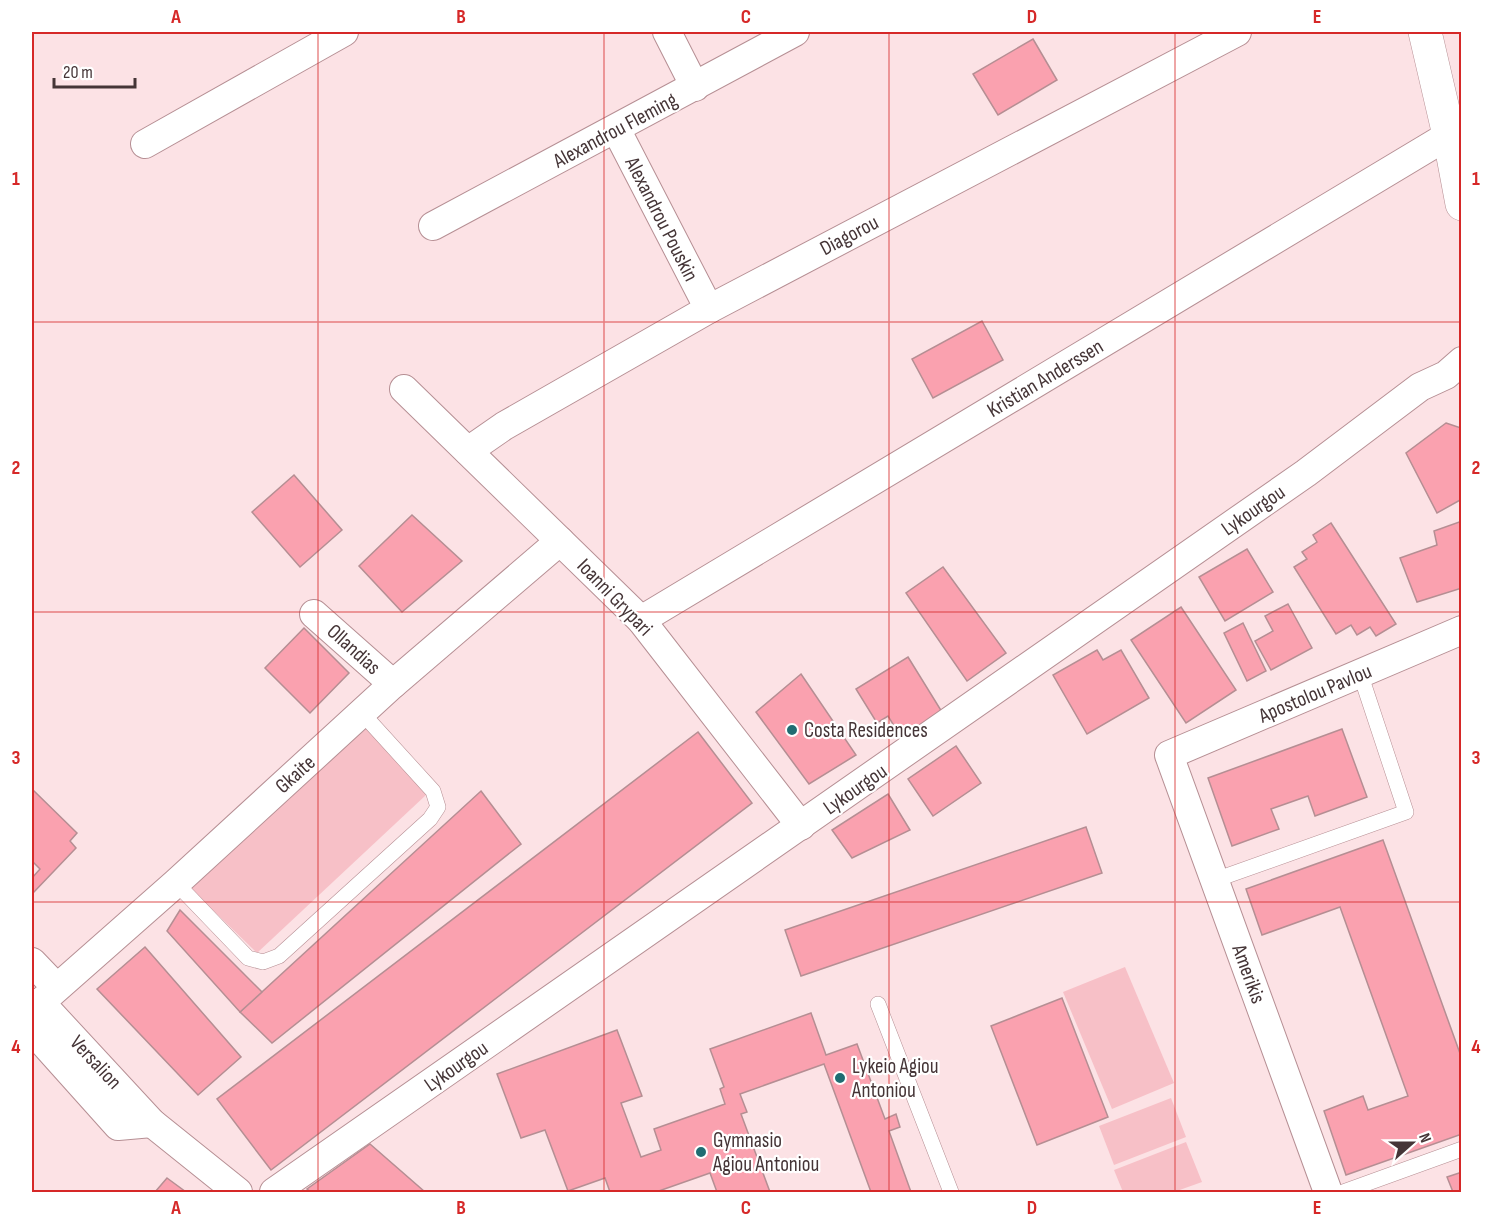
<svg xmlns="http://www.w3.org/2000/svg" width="1493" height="1224" font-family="'Sofia Sans Condensed',sans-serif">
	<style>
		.green { fill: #f7c0c7 }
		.building { fill: #faa1af; stroke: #b58e93; stroke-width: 1.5 }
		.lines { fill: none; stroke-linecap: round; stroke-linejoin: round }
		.service-casing { stroke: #b68f94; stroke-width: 16 }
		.minor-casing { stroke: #b68f94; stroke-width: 30 }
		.tertiary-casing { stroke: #b68f94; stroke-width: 34 }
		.service { stroke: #fff; stroke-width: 15 }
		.minor { stroke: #fff; stroke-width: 28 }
		.tertiary { stroke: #fff; stroke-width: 33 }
		.grid { fill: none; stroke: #d62828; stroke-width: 1.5; stroke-opacity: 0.55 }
		.poi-dot { fill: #206c72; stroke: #fff; stroke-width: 2 }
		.labels { text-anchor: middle; stroke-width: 4.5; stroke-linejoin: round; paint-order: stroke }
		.street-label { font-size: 21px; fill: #453537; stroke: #fff }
		.poi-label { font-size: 21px; fill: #453537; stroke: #fff; text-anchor: start }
		.neatline { fill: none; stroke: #d62828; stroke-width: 2 }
		.grid-label { font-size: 20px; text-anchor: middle; font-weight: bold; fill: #d62828 }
	</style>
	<rect width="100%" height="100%" fill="#fce2e5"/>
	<!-- green -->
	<g class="green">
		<polygon points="366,726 426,795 257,953 188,886"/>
		<polygon points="1125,967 1174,1083 1112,1109 1063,992"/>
		<polygon points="1171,1098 1186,1137 1114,1165 1099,1126"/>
		<polygon points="1186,1142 1202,1182 1174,1192 1123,1192 1114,1170"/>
	</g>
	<!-- building -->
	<g class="building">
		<polygon points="1033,39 1057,80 998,115 973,74"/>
		<polygon points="982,321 1003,360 933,398 912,359"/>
		<polygon points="1446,423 1461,428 1462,499 1437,513 1406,453"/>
		<polygon points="294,475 342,530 300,567 252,512"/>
		<polygon points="412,515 462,561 402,612 359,566"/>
		<polygon points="1462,521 1462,588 1417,602 1400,558 1437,545 1434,531"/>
		<polygon points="1331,523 1396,624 1376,636 1370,627 1357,635 1351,625 1336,634 1294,567 1307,559 1302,552 1317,542 1313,535"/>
		<polygon points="1247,549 1273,592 1225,621 1199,577"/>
		<polygon points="943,567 1006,653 967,681 906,593"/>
		<polygon points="1288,604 1312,648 1271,670 1255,641 1273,631 1265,616"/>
		<polygon points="1181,607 1236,690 1186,723 1131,640"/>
		<polygon points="1243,623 1266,671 1247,681 1224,633"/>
		<polygon points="304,628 349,673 310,713 265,668"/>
		<polygon points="1097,650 1103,660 1121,650 1149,698 1087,734 1053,675"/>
		<polygon points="908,657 942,712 901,737 888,716 877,723 856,689"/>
		<polygon points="801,674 856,755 809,784 756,712"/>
		<polygon points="1342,729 1367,797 1315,816 1308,796 1271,809 1279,829 1232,846 1208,778"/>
		<polygon points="698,732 752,803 271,1170 217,1099"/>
		<polygon points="956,746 981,783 933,816 908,779"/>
		<polygon points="32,789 77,833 70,841 76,848 33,893 32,878 40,869 32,861"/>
		<polygon points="481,791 521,844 272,1043 240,1012"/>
		<polygon points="888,794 910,830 852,858 832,830"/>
		<polygon points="1086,827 1102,873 801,976 785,930"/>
		<polygon points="1383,840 1462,1059 1462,1134 1346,1175 1324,1111 1363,1096 1368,1110 1408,1096 1340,907 1262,935 1246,889"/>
		<polygon points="180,910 262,992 240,1012 167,931"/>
		<polygon points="145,947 241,1057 198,1095 97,989"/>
		<polygon points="1062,998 1108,1117 1037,1145 991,1026"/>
		<polygon points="811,1013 826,1055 857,1044 885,1119 896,1114 900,1127 889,1131 911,1192 871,1192 824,1064 740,1094 747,1112 741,1114 770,1192 717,1192 710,1173 656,1192 610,1192 605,1178 568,1191 545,1130 521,1138 497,1074 617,1030 642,1096 621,1103 641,1157 661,1150 654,1129 725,1104 720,1089 724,1087 710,1049"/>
		<polygon points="370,1144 425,1192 311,1192 307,1189"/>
		<polygon points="1462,1172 1462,1192 1453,1192 1447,1177"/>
		<polygon points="167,1178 186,1192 155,1192"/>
	</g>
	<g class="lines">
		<defs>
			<g id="service">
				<polyline points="1215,880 1406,812 1360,673"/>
				<polyline points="176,883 248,958 263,962 279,956 430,819 438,807 433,791 362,713"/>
				<polyline points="878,1004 951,1192"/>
				<polyline points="1343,1192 1462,1149"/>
			</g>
			<g id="minor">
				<polyline points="667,32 695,87"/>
				<polyline points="616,129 709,309"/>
				<polyline points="145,144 344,32"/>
				<polyline points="433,226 795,32"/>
				<polyline points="404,389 641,620 801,826"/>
				<polyline points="468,451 504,426 709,309 1237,32"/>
				<polyline points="314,614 393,684"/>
				<polyline points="641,620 1449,135"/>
				<polyline points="32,962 56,987"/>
				<polyline points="40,1002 152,1123 238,1192"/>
				<polyline points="32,1010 176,883 393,684 560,541"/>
				<polyline points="32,1030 118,1126 152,1123"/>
				<polyline points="274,1192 1306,473 1420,387 1446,375 1462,361"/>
				<polyline points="1328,1192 1169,755 1462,630"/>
			</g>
			<polyline id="tertiary" points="1425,32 1449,135 1462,204"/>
		</defs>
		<!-- service casing -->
		<use href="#service" class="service-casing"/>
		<!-- minor casing -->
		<use href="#minor" class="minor-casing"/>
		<!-- tertiary casing -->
		<use href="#tertiary" class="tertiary-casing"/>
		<!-- service -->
		<use href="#service" class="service"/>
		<!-- minor -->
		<use href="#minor" class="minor"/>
		<!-- tertiary -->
		<use href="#tertiary" class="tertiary"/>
	</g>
	<!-- grid -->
	<path class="grid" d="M318,32V1192M604,32V1192M889,32V1192M1175,32V1192M32,322H1462M32,612H1462M32,902H1462"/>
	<!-- markers -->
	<g class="poi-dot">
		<circle cx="792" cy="730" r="6"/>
		<circle cx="840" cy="1078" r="6"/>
		<circle cx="701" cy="1152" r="6"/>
	</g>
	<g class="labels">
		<!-- street labels -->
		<g class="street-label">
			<text transform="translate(615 130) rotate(-28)" y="7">Alexandrou Fleming</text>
			<text transform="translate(662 219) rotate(63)" y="7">Alexandrou Pouskin</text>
			<text transform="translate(849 235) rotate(-28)" y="7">Diagorou</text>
			<text transform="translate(1045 378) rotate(-31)" y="7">Kristian Anderssen</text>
			<text transform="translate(1253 510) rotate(-35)" y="7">Lykourgou</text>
			<text transform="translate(615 597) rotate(46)" y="7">Ioanni Grypari</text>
			<text transform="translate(354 649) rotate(42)" y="7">Ollandias</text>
			<text transform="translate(1315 693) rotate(-23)" y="7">Apostolou Pavlou</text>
			<text transform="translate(295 774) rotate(-42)" y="7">Gkaite</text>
			<text transform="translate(855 789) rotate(-35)" y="7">Lykourgou</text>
			<text transform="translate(1249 974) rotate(70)" y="7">Amerikis</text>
			<text transform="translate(96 1062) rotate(47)" y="7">Versalion</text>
			<text transform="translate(456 1066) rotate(-35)" y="7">Lykourgou</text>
		</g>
		<!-- poi labels -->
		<g class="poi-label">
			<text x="804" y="737">Costa Residences</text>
			<text x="852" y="1073">Lykeio Agiou<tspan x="852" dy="24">Antoniou</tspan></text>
			<text x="713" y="1147">Gymnasio<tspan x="713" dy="24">Agiou Antoniou</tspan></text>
		</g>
	</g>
	<!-- border -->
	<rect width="1493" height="1224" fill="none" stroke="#ffffff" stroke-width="66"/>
	<!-- north arrow -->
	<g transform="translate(1412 1143) rotate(69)" stroke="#ffffff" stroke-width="4.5" paint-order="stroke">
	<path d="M0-4.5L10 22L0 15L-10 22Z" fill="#453537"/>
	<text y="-9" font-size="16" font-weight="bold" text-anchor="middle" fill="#453537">N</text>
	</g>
	<!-- scale -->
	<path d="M54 78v9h81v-9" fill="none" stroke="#453537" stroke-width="3"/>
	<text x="63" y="78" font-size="18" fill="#453537" stroke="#ffffff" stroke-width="4.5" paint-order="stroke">20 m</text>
	<rect x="33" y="33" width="1427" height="1158" class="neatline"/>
	<g class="grid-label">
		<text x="176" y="23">A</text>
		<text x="461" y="23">B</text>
		<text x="746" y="23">C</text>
		<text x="1032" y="23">D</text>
		<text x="1317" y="23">E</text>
		<text x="16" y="185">1</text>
		<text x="1476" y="185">1</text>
		<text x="16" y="474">2</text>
		<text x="1476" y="474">2</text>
		<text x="16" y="764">3</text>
		<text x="1476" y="764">3</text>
		<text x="16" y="1053">4</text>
		<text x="1476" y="1053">4</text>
		<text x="176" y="1214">A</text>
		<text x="461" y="1214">B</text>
		<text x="746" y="1214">C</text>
		<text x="1032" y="1214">D</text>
		<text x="1317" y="1214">E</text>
	</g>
</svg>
